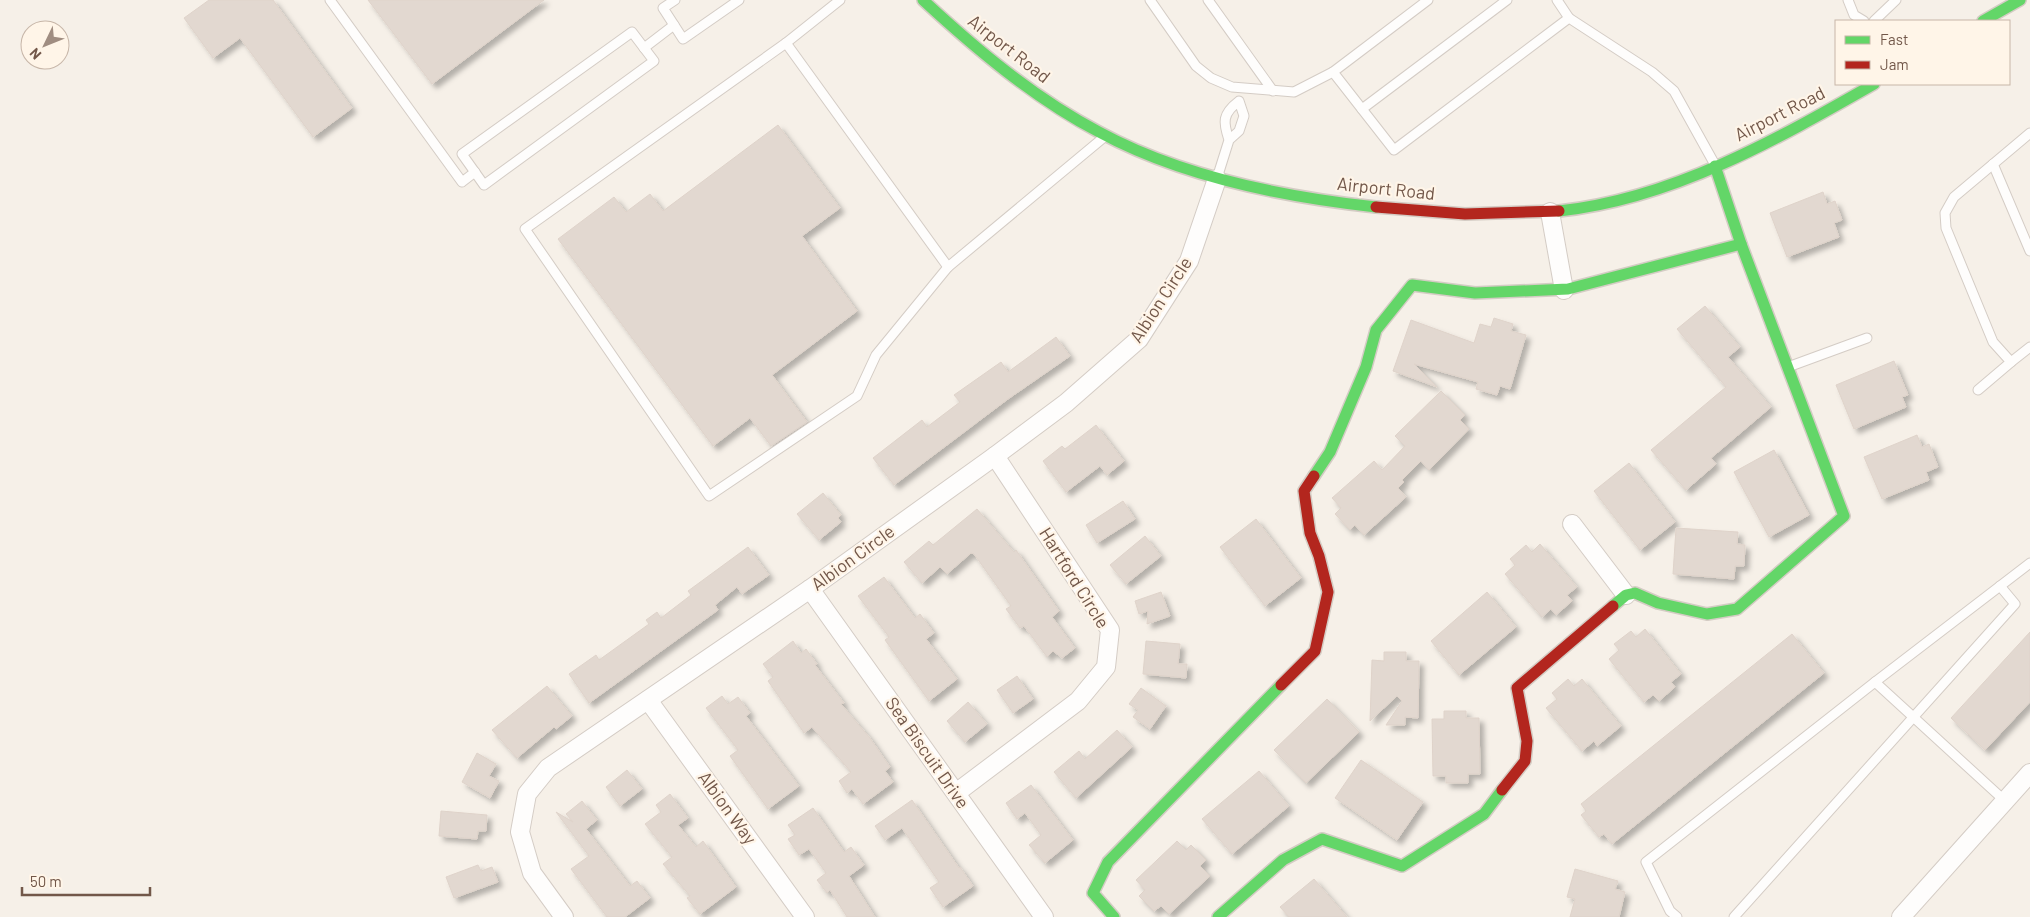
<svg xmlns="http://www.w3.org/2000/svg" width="2030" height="917" font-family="Barlow,sans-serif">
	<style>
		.building { fill: #e2d8d0; stroke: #dfd3ca; filter: url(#shadow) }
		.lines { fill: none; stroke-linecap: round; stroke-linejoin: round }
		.lane-casing { stroke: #d4ccc5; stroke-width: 11 }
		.street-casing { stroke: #d4ccc5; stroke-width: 20 }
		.fast-casing { stroke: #d4ccc4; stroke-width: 14 }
		.jam-casing { stroke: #d4ccc4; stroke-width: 14 }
		.lane { stroke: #fefdfc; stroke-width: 9 }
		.street { stroke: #fefdfc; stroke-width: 18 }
		.fast { stroke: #63d668; stroke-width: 11 }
		.jam { stroke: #b3261e; stroke-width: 11 }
		.labels { text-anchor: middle; stroke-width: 4.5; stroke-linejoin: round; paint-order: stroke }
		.street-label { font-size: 18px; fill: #725749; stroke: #fff5e8 }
	</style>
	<defs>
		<filter id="shadow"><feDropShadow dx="4.5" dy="4.5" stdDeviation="2.5" flood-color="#0004"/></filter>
	</defs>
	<rect width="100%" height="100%" fill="#f6f0e8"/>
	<!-- building -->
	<g class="building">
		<polygon points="209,0 273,0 352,108 313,137 240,38 213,58 184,18"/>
		<polygon points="368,0 544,0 432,84"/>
		<polygon points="778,125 840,208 802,236 857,311 772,375 807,422 771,446 750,418 713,446 558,239 614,197 626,212 650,194 663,211"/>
		<polygon points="1823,192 1827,204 1835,201 1842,220 1834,223 1839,237 1787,257 1770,213"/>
		<polygon points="1705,306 1740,347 1728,357 1771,407 1711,458 1716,464 1686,490 1651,450 1726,387 1677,329"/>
		<polygon points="1494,318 1513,324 1511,331 1526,335 1510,389 1500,386 1497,395 1476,389 1478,382 1414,364 1437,387 1393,371 1411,320 1474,343 1480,324 1491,327"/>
		<polygon points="1056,337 1070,356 1008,399 894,485 873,458 922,420 927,427 960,402 954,395 1001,362 1008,372"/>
		<polygon points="1894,361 1908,395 1902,397 1906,407 1854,429 1836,385"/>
		<polygon points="1441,391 1465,415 1460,420 1469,429 1429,470 1421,461 1402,480 1404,482 1398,488 1406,497 1364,535 1355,525 1350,530 1335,514 1341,508 1332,498 1374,461 1382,470 1405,446 1395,436"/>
		<polygon points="1096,425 1124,461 1107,475 1100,466 1066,492 1043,461 1062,446 1065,449"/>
		<polygon points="1917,435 1922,447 1929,444 1938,467 1926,472 1929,480 1882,499 1864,457"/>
		<polygon points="1774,450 1809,515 1769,537 1734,472"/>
		<polygon points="1629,463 1675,522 1640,550 1594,491"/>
		<polygon points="823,493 841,515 838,518 841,522 819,540 797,514"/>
		<polygon points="1123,501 1135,519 1097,543 1086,525"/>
		<polygon points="977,509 1014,552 1016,550 1059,611 1052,617 1075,648 1062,658 1053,651 1047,657 1024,626 1020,628 1006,609 1011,606 974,554 971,553 947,574 940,567 922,583 904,562 929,541 933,545"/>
		<polygon points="1256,519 1301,578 1265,606 1220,547"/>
		<polygon points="1676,528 1738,532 1737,544 1745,545 1744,566 1735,566 1734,579 1673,574"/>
		<polygon points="1145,536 1161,556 1126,584 1110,565"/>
		<polygon points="1540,544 1577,587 1567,595 1572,601 1556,615 1551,609 1542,617 1505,574 1515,565 1510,559 1526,545 1532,552"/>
		<polygon points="748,547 769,575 742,594 737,587 715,605 718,610 589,703 569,674 596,655 599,660 649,624 646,620 657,612 661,618 691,595 688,591"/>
		<polygon points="884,577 915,618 920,614 934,633 926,639 957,679 929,701 885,640 889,637 858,596"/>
		<polygon points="1161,592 1170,616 1147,624 1148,611 1139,614 1135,601"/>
		<polygon points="1487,592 1516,627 1459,675 1431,641"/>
		<polygon points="1645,629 1681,674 1671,682 1675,687 1659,701 1653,695 1644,702 1609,659 1619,650 1614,644 1631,631 1636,637"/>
		<polygon points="2030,632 2030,702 1985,750 1951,718"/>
		<polygon points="1792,634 1824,673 1612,844 1604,834 1599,837 1581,815 1586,811 1581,804"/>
		<polygon points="793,641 801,653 806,649 817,664 815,665 844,703 841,704 870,738 890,767 885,771 893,782 863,804 852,789 847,793 839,781 851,772 812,727 804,733 768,681 773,677 763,664"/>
		<polygon points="1146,641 1180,644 1178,664 1187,664 1186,678 1143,674"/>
		<polygon points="1384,652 1406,652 1406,661 1419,661 1418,718 1405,717 1405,725 1386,725 1402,701 1397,696 1370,721 1372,660 1384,661"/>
		<polygon points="1017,676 1033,699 1013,713 997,690"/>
		<polygon points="1568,679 1574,686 1582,679 1621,726 1597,746 1594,741 1582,751 1546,708 1557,699 1552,693"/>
		<polygon points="547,686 572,716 556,729 554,727 517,758 492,730"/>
		<polygon points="1141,688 1166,706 1150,729 1133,717 1138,710 1129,704"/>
		<polygon points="722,696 728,704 738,697 750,713 746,716 799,786 768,809 730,756 738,750 706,708"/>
		<polygon points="1327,699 1359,732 1306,783 1274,750"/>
		<polygon points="968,702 987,724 965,742 947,721"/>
		<polygon points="1444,711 1466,711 1466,718 1479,718 1480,774 1468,774 1468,783 1446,783 1446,776 1433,776 1432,719 1444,719"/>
		<polygon points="1117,730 1132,747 1076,798 1054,772 1079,751 1085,759"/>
		<polygon points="477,753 496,764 489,776 499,781 490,798 462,782"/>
		<polygon points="1361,760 1423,802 1397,840 1335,798"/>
		<polygon points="627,770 642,789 620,806 606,787"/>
		<polygon points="1259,771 1289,806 1232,854 1202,819"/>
		<polygon points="1031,785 1073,840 1045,863 1029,845 1041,835 1025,813 1017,819 1006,803"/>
		<polygon points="670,794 688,818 678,825 696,847 703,841 736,887 700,914 687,898 690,896 663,864 672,857 645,824 661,812 656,805"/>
		<polygon points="912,800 959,868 960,867 973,886 943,907 930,888 939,882 902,828 885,840 875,826"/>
		<polygon points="582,801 597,820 586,829 630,886 637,881 650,898 625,917 607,917 571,869 589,856 556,812 573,822 566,814"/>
		<polygon points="813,808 844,852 851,847 864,865 849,876 875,917 847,917 830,890 827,893 817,880 826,873 809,849 799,855 788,839 795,835 788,825"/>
		<polygon points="441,811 487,815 486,831 478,831 477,839 439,836"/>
		<polygon points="1177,841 1186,850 1191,845 1206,860 1200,866 1210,876 1169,914 1161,906 1154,911 1139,896 1145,890 1136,880"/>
		<polygon points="478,865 481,871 492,867 498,882 454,898 446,877"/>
		<polygon points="1575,869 1618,881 1615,889 1625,892 1619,917 1570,917 1575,899 1567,897"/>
		<polygon points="1314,879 1347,917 1289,917 1280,907"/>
	</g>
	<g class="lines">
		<defs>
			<g id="lane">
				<polyline points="330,0 462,182 475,172"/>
				<polyline points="675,0 663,8 683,39 739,0"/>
				<polyline points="840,0 786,43 525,229 709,496 857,396 876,355 948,267 1103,138"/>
				<polyline points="1150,0 1196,66 1211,78 1232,87 1294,92 1333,72"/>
				<polyline points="1208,0 1273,91"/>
				<polyline points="1428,0 1333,72 1394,150 1569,18 1652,72 1674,91 1714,163"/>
				<polyline points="1557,0 1569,18"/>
				<polyline points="1848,0 1854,15 1864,21"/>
				<polyline points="1874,21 1896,0"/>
				<polygon points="632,32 654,61 484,185 462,154"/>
				<polyline points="786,43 948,267"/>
				<polyline points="644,48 674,25"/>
				<polyline points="1362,109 1507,0"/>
				<polyline points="1993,164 2030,251"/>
				<path d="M1218,175L1229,140L1239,131L1244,116L1239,101C1222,114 1223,122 1229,140"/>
				<polyline points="2011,362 2030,347"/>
				<polyline points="1788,367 1867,338"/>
				<polyline points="1978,390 2011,362 1993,342 1946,228 1945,213 1954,197 2030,133"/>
				<polyline points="1875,682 2030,563"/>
				<polyline points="1677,917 1670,911 1646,862 1875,682 2005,801"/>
				<polyline points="1734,917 2015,604 2000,586"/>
			</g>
			<g id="street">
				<polyline points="1550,212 1564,290"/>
				<polyline points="1572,524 1626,595"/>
				<polyline points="810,589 1044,917"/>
				<polyline points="648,700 805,917"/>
				<polyline points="956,793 1078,701 1106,667 1110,630 995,456"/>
				<polyline points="564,917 532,873 520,832 527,794 548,768 810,589 995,456 1066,403 1139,339 1189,261 1217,179"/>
				<polyline points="1901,917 2030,773"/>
			</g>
			<g id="fast">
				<path d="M923,0C976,49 1034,98 1099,132C1182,177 1283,197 1376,207"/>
				<polyline points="1983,21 2020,0"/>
				<path d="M1559,211C1672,199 1776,140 1874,84"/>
				<polyline points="1314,476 1330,452 1366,367 1376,330 1412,285 1475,293 1568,289 1741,244"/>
				<polyline points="1613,606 1626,595 1635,593 1658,603 1707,614 1737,609 1844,516 1741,244 1715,166"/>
				<polyline points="1114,917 1093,893 1108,862 1281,685"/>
				<polyline points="1218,917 1283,860 1322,839 1402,866 1484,814 1502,790"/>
			</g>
			<g id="jam">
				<polyline points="1376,207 1465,214 1559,211"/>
				<polyline points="1281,685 1315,651 1328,592 1319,556 1310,533 1304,491 1314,476"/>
				<polyline points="1502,790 1525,761 1527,741 1517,688 1613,606"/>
			</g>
		</defs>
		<!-- lane casing -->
		<use href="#lane" class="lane-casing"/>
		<!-- street casing -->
		<use href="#street" class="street-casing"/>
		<!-- fast casing -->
		<use href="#fast" class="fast-casing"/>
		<!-- jam casing -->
		<use href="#jam" class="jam-casing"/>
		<!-- lane -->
		<use href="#lane" class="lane"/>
		<!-- street -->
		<use href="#street" class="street"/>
		<!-- fast -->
		<use href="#fast" class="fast"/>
		<!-- jam -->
		<use href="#jam" class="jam"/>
	</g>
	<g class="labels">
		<!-- street labels -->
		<g class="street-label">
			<text transform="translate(1009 49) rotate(38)" y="6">Airport Road</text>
			<text transform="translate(1780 114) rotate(-27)" y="6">Airport Road</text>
			<text transform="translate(1386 189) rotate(6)" y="6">Airport Road</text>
			<text transform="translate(1161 300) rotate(-57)" y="6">Albion Circle</text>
			<text transform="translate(853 558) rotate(-36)" y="6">Albion Circle</text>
			<text transform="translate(1074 578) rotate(58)" y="6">Hartford Circle</text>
			<text transform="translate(927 753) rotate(55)" y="6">Sea Biscuit Drive</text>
			<text transform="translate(727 808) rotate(54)" y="6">Albion Way</text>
		</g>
	</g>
	<!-- legend -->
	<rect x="1835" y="20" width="175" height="65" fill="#fff5e8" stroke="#c7b6a8"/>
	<rect x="1845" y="36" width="25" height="8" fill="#63d668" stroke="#c7b6a8"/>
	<text x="1880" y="45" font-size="15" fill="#725749">Fast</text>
	<rect x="1845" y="61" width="25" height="8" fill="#b3261e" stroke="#c7b6a8"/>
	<text x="1880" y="70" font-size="15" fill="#725749">Jam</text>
	<!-- north arrow -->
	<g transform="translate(45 45) rotate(227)"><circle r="24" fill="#fff5e8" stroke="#c7b6a8"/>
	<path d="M0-4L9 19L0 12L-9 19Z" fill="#a08d81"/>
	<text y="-8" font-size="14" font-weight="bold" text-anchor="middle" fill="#725749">N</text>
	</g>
	<!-- scale -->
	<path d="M22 887v8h128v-8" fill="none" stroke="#725749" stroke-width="2.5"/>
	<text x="30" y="887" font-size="15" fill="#725749" stroke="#fff5e8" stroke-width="4" paint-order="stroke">50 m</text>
</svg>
